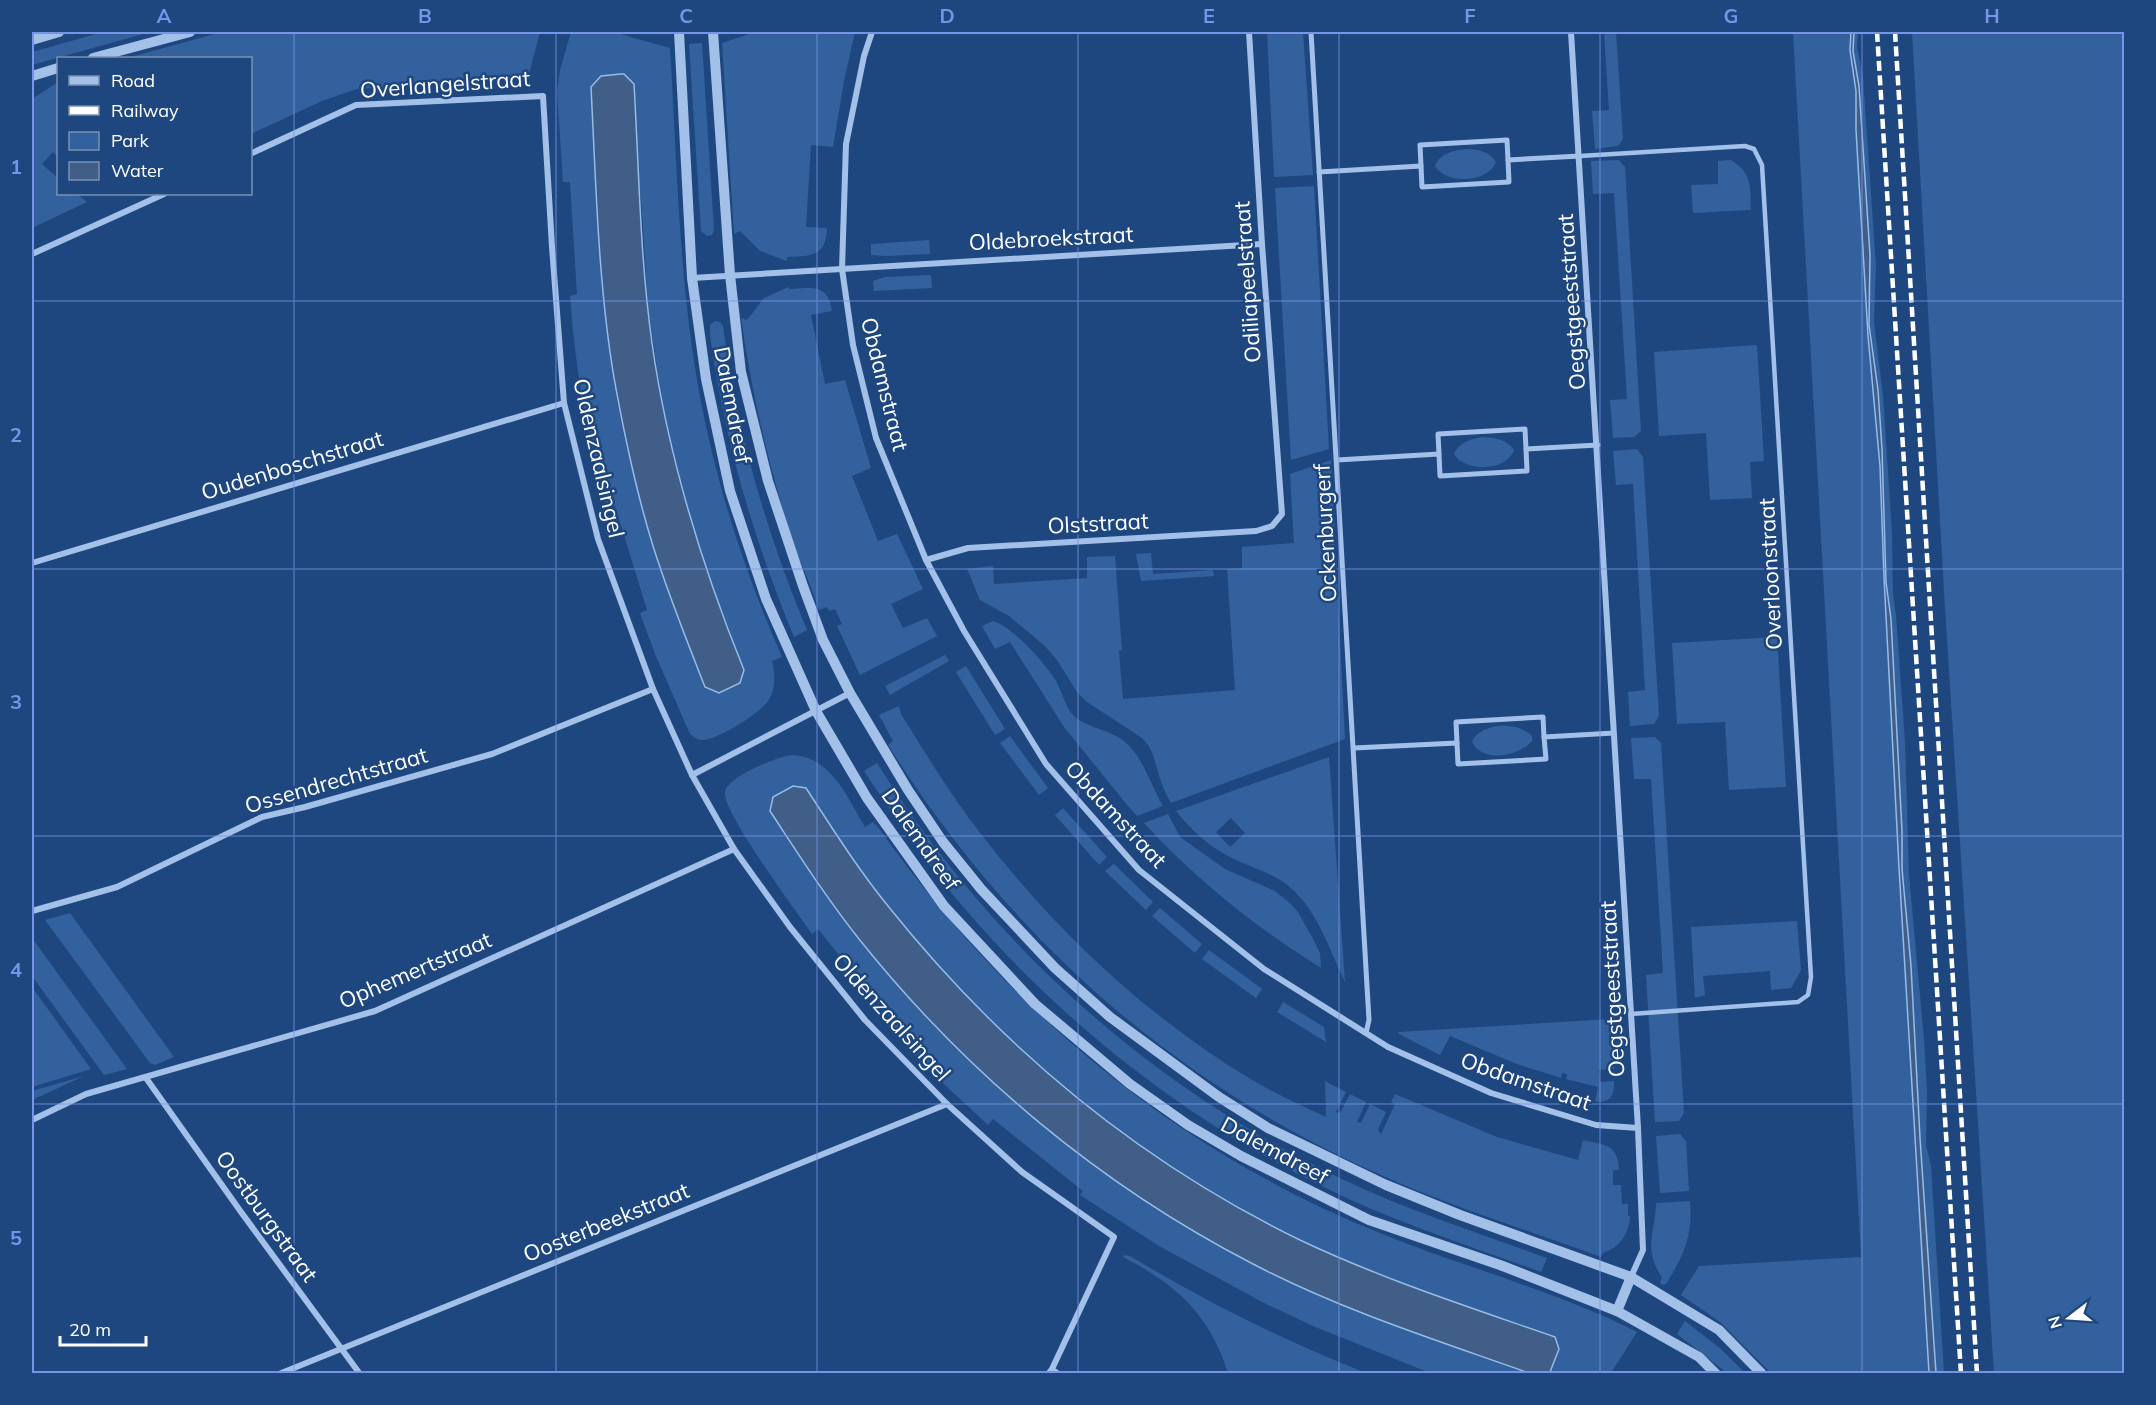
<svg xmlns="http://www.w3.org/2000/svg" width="2156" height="1405" font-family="Mulish,sans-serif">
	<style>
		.green { fill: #32619d; fill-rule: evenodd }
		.water { fill: #405e87; stroke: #96bce9; stroke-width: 1.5 }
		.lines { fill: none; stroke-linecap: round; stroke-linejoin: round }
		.service { stroke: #a3c1e8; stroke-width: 4.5 }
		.pedestrian { stroke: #a3c1e8; stroke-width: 5 }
		.minor { stroke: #a3c1e8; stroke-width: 6 }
		.tertiary { stroke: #a3c1e8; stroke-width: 10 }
		.rail { stroke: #fff; stroke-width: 4.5; stroke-dasharray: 10 4.5; stroke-linecap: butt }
		.grid { fill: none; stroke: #7795e8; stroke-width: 1.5; stroke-opacity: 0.55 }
		.labels { text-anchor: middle; stroke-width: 5; stroke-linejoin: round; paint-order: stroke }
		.street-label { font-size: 22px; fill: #fff; stroke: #1f477f }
		.neatline { fill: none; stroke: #7795e8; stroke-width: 2 }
		.grid-label { font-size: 20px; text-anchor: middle; font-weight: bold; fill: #7795e8 }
	</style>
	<rect width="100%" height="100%" fill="#1f477f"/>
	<!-- green -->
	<g class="green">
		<polygon points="103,32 150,32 32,65 32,52"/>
		<polygon points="222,32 540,32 528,78 357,89 322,101 251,134 250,58 127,58"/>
		<path d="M571,32H616L630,37L670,48C677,164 679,283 700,397C717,487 745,573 782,657L772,661C775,674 776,685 770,698C763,712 718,740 703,740C697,740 694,737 690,734L655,654L640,613L647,610L615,506L607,508C587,439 575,368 570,296L577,294L570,182H563L557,92L560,70ZM621,75L641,198L648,306L663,409L683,494L697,544L744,669C734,690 727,692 705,687C660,572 619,454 607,330C604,302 606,272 606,244C605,188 604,132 603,76Z"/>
		<path d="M755,32H855L844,81L833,147L811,145L806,227L827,228C826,257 811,256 787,257V261L760,251L740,231L734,234L722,43Z"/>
		<polygon points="1267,32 1303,32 1313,175 1274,177"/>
		<polygon points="1604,32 1616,32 1623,139 1618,146 1595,149 1592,111 1609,110"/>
		<polygon points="1793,32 1851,32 1850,50 1856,91 1856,130 1868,336 1880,466 1884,577 1899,868 1929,1373 1771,1373 1720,1322 1681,1295 1699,1266 1861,1257"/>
		<polygon points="1854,32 1858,32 1857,47 1863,77 1876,266 1874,321 1883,396 1892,533 1893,594 1896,615 1905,742 1909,875 1924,1039 1927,1090 1926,1145 1931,1166 1944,1373 1936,1373 1920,1138 1911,966 1902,869 1902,831 1891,619 1886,582 1878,390 1869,325 1870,255 1859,86 1853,51"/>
		<polygon points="1912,32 2124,32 2124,1373 1994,1373 1945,608"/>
		<polygon points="702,43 714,230 712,235 707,236 701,231 689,44"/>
		<polygon points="58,82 58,157 53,152 42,164 58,178 58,194 77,194 87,202 32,228 32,99"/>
		<path d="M1469,149C1480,150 1490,152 1496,162C1488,183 1446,185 1435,166C1441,152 1455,150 1469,149Z"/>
		<polygon points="1619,160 1625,167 1641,431 1634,437 1613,438 1610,400 1627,399 1614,193 1593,194 1591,161"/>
		<path d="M1731,160C1753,174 1750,186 1751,210L1693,213L1691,185L1718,184V161Z"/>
		<polygon points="1314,186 1329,449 1291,460 1275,188"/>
		<polygon points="929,240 930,254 886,256 871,255 871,244"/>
		<polygon points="931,275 932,288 874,291 873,281 885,277"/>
		<path d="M789,287V289C812,288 828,283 832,311L811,315L825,384L845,380L871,468L852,476L878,541L897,534L923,589L891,604L903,628L927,618L937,636L860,675L837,626L842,624L835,609L829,611L827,607L819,610C812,587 801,565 793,541C769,468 752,395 741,318L747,320L764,298Z"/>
		<path d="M715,321L720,322L723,326C737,431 766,532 807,630L794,637C753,537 725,443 710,335V325Z"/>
		<polygon points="1757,345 1764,461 1750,462 1752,498 1710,500 1706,433 1659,436 1654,352"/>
		<path d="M1483,437C1496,438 1506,439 1514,450C1507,471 1465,473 1454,454C1459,442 1471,439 1483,437Z"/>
		<polygon points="1637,449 1643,457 1659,716 1654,724 1630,726 1628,692 1645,690 1633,484 1616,485 1613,451"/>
		<path d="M1331,460L1345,739L1171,803C1167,796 1163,789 1161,781C1155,766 1155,750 1142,738L1087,702L1077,692L1057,660L1045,646L1009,616L980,600L967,569L993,566L994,584L1087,578V557L1115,556L1122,650L1119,651L1123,699L1235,690L1227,569L1242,568V547L1294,543L1290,474Z"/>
		<polygon points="1151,553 1153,574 1213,570 1214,576 1141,581 1136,554"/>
		<path d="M993,621C1012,626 1046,664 1056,681C1062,692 1065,706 1073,715C1082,725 1106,730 1118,737C1141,750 1150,784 1163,806L1137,816L1128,806L1064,727L1010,642L995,649L982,626Z"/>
		<polygon points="1777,637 1786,787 1729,790 1725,722 1677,724 1672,643"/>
		<polygon points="945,655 949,661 890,695 885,686"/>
		<polygon points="966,666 1005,729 995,735 956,672"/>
		<path d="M899,706L901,714C924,751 946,787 971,821C1046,921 1141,1013 1249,1078C1274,1093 1300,1105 1326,1117L1325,1081L1346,1092L1336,1112L1340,1113L1350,1094L1366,1102L1357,1122L1361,1123L1370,1104L1386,1112L1378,1130L1381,1134L1395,1104L1391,1102L1395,1094L1497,1137L1578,1160L1583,1140C1605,1145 1618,1144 1619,1170H1613V1185H1621L1622,1204H1628V1216H1630C1629,1234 1620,1247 1603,1253L1601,1257C1528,1230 1452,1207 1381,1175C1173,1083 1009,937 888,745L893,741L879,715Z"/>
		<path d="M1497,726C1511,725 1522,727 1532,736V741C1519,756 1483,764 1472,742C1476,732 1487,728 1497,726Z"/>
		<polygon points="1010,736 1048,788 1039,795 1000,743"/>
		<polygon points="1655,737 1661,743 1684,1113 1679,1121 1655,1122 1646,975 1663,973 1651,779 1634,779 1631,738"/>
		<path d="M791,755C831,756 847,797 865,827L873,822L878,827C1004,1006 1171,1148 1375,1231C1461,1267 1553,1289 1637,1332L1611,1373H1546L1550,1372L1557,1352L1555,1337C1469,1307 1382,1279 1300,1239C1138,1161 1000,1046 888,906C858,869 832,828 806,788L791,787L771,811C799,855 827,899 859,939C967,1073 1101,1186 1254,1265C1342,1310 1436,1340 1529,1373H1430L1313,1326L1266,1304L1159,1246L1080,1195L1083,1191L993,1119L988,1125L934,1075L885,1023L890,1018L818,929L812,934C798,914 721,810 725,792C727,777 777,757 791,755Z"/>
		<path d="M1329,757L1345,982C1330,951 1318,913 1293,890C1277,874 1252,868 1232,858C1209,847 1191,830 1176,811ZM1231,818L1245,833L1230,847L1216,832Z"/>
		<path d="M877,763C990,944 1151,1088 1344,1180C1409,1211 1479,1233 1547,1258L1541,1272C1478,1249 1413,1228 1351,1200C1203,1133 1072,1033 966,910C928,867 896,819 864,771Z"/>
		<polygon points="1063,808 1107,857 1099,865 1055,815"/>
		<path d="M1168,814L1180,837L1225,869L1275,891L1291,904L1298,912L1312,937L1320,953L1321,968C1257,928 1195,879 1144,823Z"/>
		<polygon points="1114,864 1153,902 1146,910 1105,871"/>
		<polygon points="1160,908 1202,944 1195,953 1152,916"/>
		<polygon points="70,913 174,1057 155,1065 150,1063 45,920"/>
		<polygon points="1797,921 1801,970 1791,988 1771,990 1770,971 1703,976 1705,995 1695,998 1691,927"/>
		<polygon points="32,938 127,1069 104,1075 32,976"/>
		<polygon points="1209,950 1262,989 1256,998 1202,959"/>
		<polygon points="32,987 91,1069 32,1087"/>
		<polygon points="1283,1002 1324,1027 1326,1042 1277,1012"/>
		<path d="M1611,1019L1614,1069L1599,1070L1600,1082L1614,1081C1615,1094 1610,1105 1595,1101L1598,1087L1566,1079L1567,1074L1562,1073L1561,1078L1517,1064L1450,1036L1440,1055L1399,1034L1398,1032Z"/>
		<polygon points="84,1076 32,1100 32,1091"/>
		<polygon points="1680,1134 1686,1141 1689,1191 1660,1193 1656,1136"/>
		<path d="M1690,1201C1693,1236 1684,1255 1666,1284L1663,1285L1660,1283L1662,1277C1642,1248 1656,1231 1656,1203Z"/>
		<path d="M1124,1255L1130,1256C1206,1302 1283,1340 1366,1373H1228C1210,1315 1176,1284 1123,1257Z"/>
		<polygon points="1685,1321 1721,1349 1745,1373 1727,1373 1677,1334"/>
	</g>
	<!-- water -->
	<g class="water">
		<polygon points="1851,32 1854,32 1853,51 1859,86 1870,255 1869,325 1878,390 1882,449 1886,582 1891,619 1902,831 1902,869 1911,966 1920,1138 1936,1373 1929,1373 1899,868 1884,577 1880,466 1868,336 1856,130 1856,91 1850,50"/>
		<path d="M621,74H624L634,84C639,170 640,257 652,343C668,456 701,564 744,670L740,683L719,693L705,687C687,641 668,594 653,546C636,491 624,434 614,378C598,282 596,184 591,87L601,76Z"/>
		<path d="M793,786L806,788C832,828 858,869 888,906C1000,1046 1138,1161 1300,1240C1382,1279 1469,1307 1555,1337L1559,1349L1550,1372L1529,1373C1436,1340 1341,1310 1253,1264C1100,1185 966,1073 859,939C827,899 799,855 770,811L773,797Z"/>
	</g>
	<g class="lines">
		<!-- service -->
		<g class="service">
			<polyline points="1580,156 1745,146 1754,149 1762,165 1811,977 1808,995 1798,1002 1631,1014"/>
			<polyline points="1052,1369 1060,1374"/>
		</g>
		<!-- pedestrian -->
		<g class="pedestrian">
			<polyline points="1311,32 1369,1020 1366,1033"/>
			<polyline points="1421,166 1420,145 1507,140 1508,160"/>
			<polyline points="1319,172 1421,166 1422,187 1509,182 1508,160 1580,156"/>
			<polyline points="1439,454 1438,434 1525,429 1526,449"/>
			<polyline points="1337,460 1439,454 1440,476 1527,471 1526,449 1598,445"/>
			<polyline points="1457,743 1456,722 1543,717 1544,737"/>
			<polyline points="1354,748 1457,743 1458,764 1546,759 1544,737 1614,733"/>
		</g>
		<!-- minor -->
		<g class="minor">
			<polyline points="872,32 864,56 846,144 842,269 853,345 876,438 926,560 964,631 1046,764 1139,870 1264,969 1388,1047 1491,1093 1596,1125 1638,1128"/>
			<polyline points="1571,32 1638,1128 1643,1250 1631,1277"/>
			<polyline points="250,154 356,105 543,96 552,247 564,403 598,539 653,689 692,775 734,849 790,927 865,1020 947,1104 1022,1172 1114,1237 1052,1369 1048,1374"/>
			<polyline points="32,254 164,194"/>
			<polyline points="692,278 1262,244"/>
			<polyline points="926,560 968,548 1256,531 1272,526 1282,514 1262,244 1249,32"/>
			<polyline points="32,563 564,403"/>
			<polyline points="692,775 850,693"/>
			<polyline points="32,911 117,887 262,817 305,807 492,754 653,689"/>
			<polyline points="146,1078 241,1212 360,1374"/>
			<polyline points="32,1120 86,1094 375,1011 734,849"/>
			<polyline points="279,1374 947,1104"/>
		</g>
		<!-- tertiary -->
		<g class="tertiary">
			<polyline points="679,32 692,278 706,379 730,491 766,599 816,711 867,798 944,906 1035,1004 1130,1084 1188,1125 1241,1156 1369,1220 1500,1265 1617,1311 1699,1357 1716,1374"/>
			<polyline points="713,32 730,275 741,372 768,481 803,586 823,640 850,693 908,790 943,842 981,889 1055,968 1110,1017 1219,1097 1268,1128 1386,1185 1460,1215 1631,1277 1719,1330 1762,1374"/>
			<polyline points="32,40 59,32"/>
			<polyline points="93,58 190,32"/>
			<polyline points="32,76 58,68"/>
			<polyline points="1617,1311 1631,1277"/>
		</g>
		<!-- rail -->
		<g class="rail">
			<polyline points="1877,32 1961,1374"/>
			<polyline points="1895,32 1977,1374"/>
		</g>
	</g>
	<!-- grid -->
	<path class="grid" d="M294,32V1374M556,32V1374M817,32V1374M1078,32V1374M1339,32V1374M1600,32V1374M1862,32V1374M32,301H2124M32,569H2124M32,836H2124M32,1104H2124"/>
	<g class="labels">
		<!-- street labels -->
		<g class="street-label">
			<text transform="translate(445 84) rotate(-4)" y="8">Overlangelstraat</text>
			<text transform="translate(1051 238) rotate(-3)" y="8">Oldebroekstraat</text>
			<text transform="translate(1247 282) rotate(-94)" y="8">Odiliapeelstraat</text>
			<text transform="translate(1571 302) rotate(-94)" y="8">Oegstgeeststraat</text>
			<text transform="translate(885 384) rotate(76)" y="8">Obdamstraat</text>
			<text transform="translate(733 405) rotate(79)" y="8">Dalemdreef</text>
			<text transform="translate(599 458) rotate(77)" y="8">Oldenzaalsingel</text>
			<text transform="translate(292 465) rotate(-17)" y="8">Oudenboschstraat</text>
			<text transform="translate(1098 523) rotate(-3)" y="8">Olststraat</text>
			<text transform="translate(1325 533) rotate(-93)" y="8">Ockenburgerf</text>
			<text transform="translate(1770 574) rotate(-93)" y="8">Overloonstraat</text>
			<text transform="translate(336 780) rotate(-16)" y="8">Ossendrechtstraat</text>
			<text transform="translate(1116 814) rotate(47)" y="8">Obdamstraat</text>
			<text transform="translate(921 839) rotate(55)" y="8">Dalemdreef</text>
			<text transform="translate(415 970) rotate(-23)" y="8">Ophemertstraat</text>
			<text transform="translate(1612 989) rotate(-93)" y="8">Oegstgeeststraat</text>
			<text transform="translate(892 1017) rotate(48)" y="8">Oldenzaalsingel</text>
			<text transform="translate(1526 1081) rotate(19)" y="8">Obdamstraat</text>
			<text transform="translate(1275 1150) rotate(28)" y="8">Dalemdreef</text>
			<text transform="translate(267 1216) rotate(54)" y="8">Oostburgstraat</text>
			<text transform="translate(606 1222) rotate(-22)" y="8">Oosterbeekstraat</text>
		</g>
	</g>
	<!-- border -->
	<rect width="2156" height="1405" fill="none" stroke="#1f477f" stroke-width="66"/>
	<!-- legend -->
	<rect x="57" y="57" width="195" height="138" fill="#1f477f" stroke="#7991b2" stroke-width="1.5"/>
	<rect x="69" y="76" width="30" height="9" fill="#a3c1e8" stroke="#7991b2" stroke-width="1.5"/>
	<text x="111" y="87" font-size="18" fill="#ffffff">Road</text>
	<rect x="69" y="106" width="30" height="9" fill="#ffffff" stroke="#7991b2" stroke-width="1.5"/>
	<text x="111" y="117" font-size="18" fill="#ffffff">Railway</text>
	<rect x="69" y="132" width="30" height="18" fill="#32619d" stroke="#7991b2" stroke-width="1.5"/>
	<text x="111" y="147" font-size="18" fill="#ffffff">Park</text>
	<rect x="69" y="162" width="30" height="18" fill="#405e87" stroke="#7991b2" stroke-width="1.5"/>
	<text x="111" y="177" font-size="18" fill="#ffffff">Water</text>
	<!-- north arrow -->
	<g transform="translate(2069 1318) rotate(253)" stroke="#1f477f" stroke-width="4.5" paint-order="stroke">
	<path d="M0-4.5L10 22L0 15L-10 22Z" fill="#ffffff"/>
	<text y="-9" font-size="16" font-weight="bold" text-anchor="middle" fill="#ffffff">N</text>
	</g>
	<!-- scale -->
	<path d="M60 1336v9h86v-9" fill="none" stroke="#ffffff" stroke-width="3"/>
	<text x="69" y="1336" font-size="18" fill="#ffffff" stroke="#1f477f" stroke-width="4.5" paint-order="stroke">20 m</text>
	<rect x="33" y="33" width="2090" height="1339" class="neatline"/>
	<g class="grid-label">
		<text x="164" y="23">A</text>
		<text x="425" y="23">B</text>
		<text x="686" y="23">C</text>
		<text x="947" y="23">D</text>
		<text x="1209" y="23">E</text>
		<text x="1470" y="23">F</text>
		<text x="1731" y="23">G</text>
		<text x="1992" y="23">H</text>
		<text x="16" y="174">1</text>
		<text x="16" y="442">2</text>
		<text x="16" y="709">3</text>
		<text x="16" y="977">4</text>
		<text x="16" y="1245">5</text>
	</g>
</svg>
